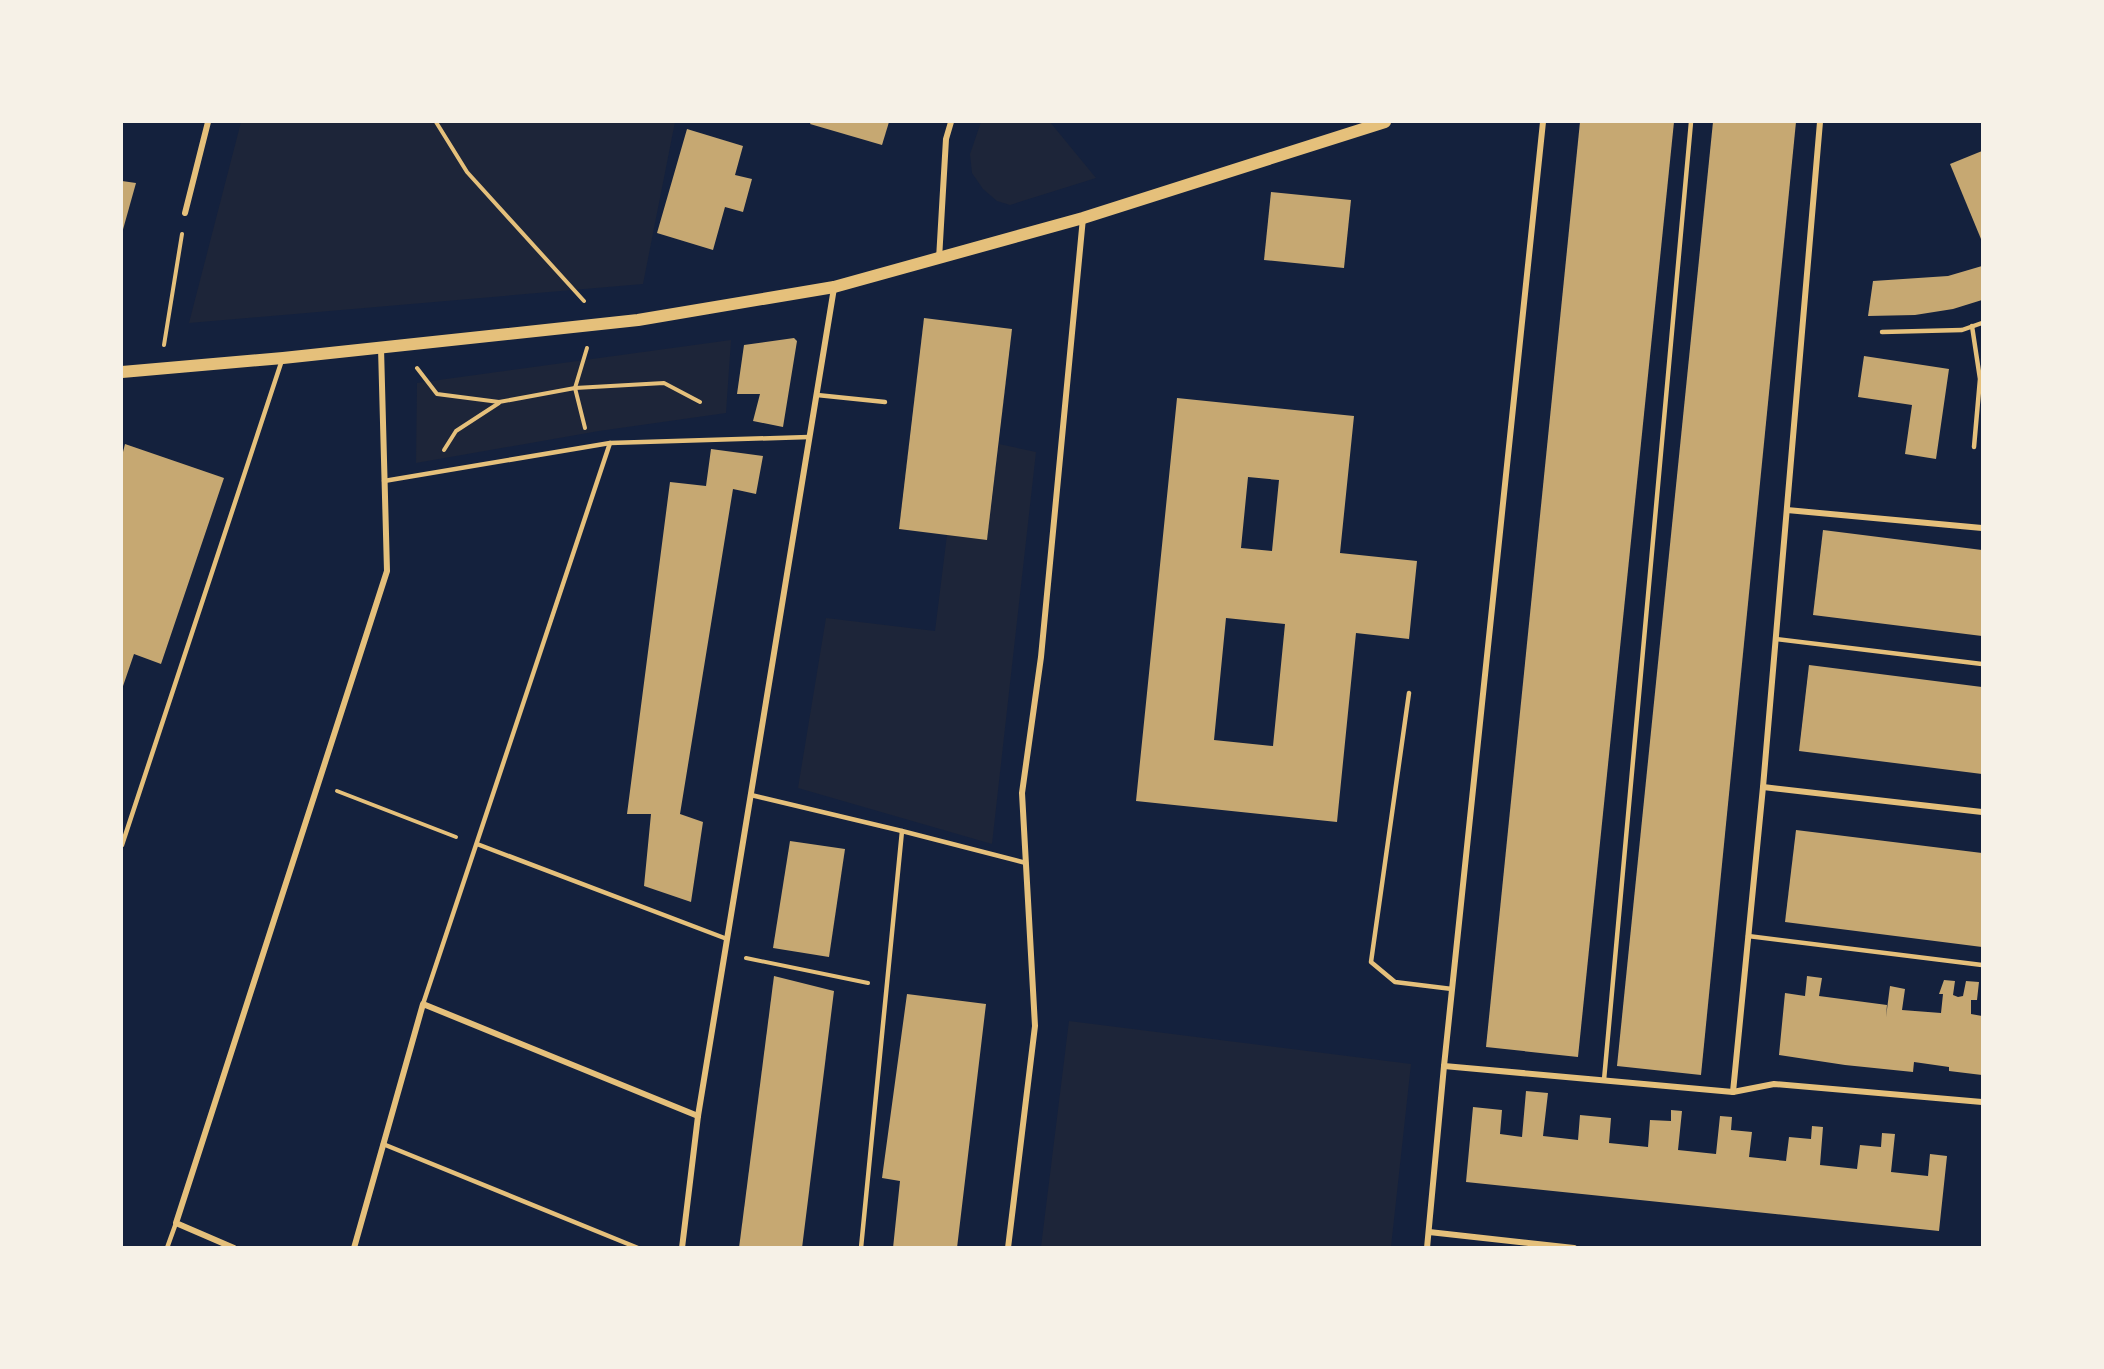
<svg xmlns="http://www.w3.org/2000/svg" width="2104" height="1369" font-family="Cabin,sans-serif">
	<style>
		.green { fill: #1d2539 }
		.building { fill: #c6a872; fill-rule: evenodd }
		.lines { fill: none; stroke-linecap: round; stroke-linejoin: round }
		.path { stroke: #e5c07b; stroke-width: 4 }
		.service { stroke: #e5c07b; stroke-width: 4.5 }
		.minor { stroke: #e5c07b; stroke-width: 6 }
		.secondary { stroke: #e5c07b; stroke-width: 12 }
	</style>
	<rect width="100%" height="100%" fill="#14213d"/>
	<!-- green -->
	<g class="green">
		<polygon points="241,122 675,122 643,284 189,323"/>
		<polygon points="981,122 1050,122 1096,178 1010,205 997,201 983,189 972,173 970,154"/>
		<polygon points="731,340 726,413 599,431 416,463 417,383"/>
		<polygon points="999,444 1036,452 992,844 798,788 826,618 935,631 947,535 987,540"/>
		<polygon points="1069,1021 1411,1064 1391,1247 1041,1247"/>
	</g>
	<!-- building -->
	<g class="building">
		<polygon points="811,122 889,122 882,145 810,124"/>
		<polygon points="1580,122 1674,122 1578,1057 1486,1047"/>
		<polygon points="1713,122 1796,122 1701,1075 1617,1066"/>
		<polygon points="687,129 743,146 735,175 752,179 743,212 725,207 713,250 657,233"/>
		<polygon points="1982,151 1982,238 1981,239 1950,164"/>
		<polygon points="122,181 136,183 122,233"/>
		<polygon points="1271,192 1351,200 1344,268 1264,260"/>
		<polygon points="1982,266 1982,300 1953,309 1915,315 1868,316 1873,281 1948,276"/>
		<polygon points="924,318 1012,329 987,540 899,529"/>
		<polygon points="794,338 797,341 783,427 753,421 760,394 737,394 744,345"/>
		<polygon points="1864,356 1949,369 1936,459 1905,454 1912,405 1858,397"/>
		<path d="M1177,398L1354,416L1340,553L1417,561L1409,639L1356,633L1337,822L1136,801ZM1248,477L1279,480L1272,551L1241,548ZM1226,618L1285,624L1273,746L1214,740Z"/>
		<polygon points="125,444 224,478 161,664 134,654 122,689 122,456"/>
		<polygon points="711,449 763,456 756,494 733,489 680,814 703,822 691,902 644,886 651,814 627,814 670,482 706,486"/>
		<polygon points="1823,530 1982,550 1982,636 1813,615"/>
		<polygon points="1809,665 1982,687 1982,774 1799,751"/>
		<polygon points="1796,830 1982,853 1982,947 1785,922"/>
		<polygon points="790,841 845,849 829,957 773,948"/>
		<polygon points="774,976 834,991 802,1248 739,1248"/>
		<polygon points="1807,976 1822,978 1819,996 1887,1005 1886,1017 1890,986 1905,989 1902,1010 1941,1013 1943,994 1939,994 1944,980 1955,981 1953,995 1958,997 1963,996 1966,981 1979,982 1977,1000 1971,1000 1971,1014 1982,1016 1982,1075 1949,1071 1949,1067 1914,1062 1913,1072 1845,1065 1779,1055 1785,993 1805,996"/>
		<polygon points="907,994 986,1004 957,1248 893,1248 900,1181 882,1178"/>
		<polygon points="1526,1091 1548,1093 1543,1136 1578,1140 1580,1115 1611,1118 1609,1143 1648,1147 1650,1120 1671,1121 1671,1110 1682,1111 1678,1150 1716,1154 1720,1116 1732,1117 1731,1130 1752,1132 1749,1157 1786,1161 1789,1137 1811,1139 1812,1126 1823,1127 1820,1165 1857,1169 1860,1145 1881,1147 1882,1133 1895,1134 1891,1172 1928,1176 1930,1154 1947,1156 1939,1231 1466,1182 1473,1107 1502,1110 1500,1134 1522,1137"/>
	</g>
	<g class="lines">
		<!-- path -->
		<g class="path">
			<polyline points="436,122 467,172 584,301"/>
			<polyline points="164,345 182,234"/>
			<polyline points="417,368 437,394 499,402 575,388 664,383 700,402"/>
			<polyline points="585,428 575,388 587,348"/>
			<polyline points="444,450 456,431 499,403"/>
			<polyline points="337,791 456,837"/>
			<polyline points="746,958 868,983"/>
		</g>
		<!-- service -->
		<g class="service">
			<polyline points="1972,326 1980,379 1974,447"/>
			<polyline points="1882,332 1962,330 1982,323"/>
			<polyline points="817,395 885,402"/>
			<polyline points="384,481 610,443 809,437"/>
			<polyline points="1776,639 1982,664"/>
			<polyline points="1409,693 1371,962 1395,982 1452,989"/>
			<polyline points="751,795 902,831 1026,863"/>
			<polyline points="477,844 727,939"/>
			<polyline points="122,845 282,360"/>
			<polyline points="1748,936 1982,965"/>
			<polyline points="423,1004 610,443"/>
			<polyline points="1604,1080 1691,122"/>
			<polyline points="383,1144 638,1248"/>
			<polyline points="167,1248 176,1223"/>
			<polyline points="861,1248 902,831"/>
		</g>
		<!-- minor -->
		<g class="minor">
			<polyline points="185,213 208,122"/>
			<polyline points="939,259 946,139 951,122"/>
			<polyline points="1787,510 1982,528"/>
			<polyline points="1763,787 1982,812"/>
			<polyline points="1444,1066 1733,1092 1774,1084 1982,1102"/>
			<polyline points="1733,1092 1763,787 1820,122"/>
			<polyline points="1429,1232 1574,1248"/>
			<polyline points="234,1248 176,1223 387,571 381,348"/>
			<polyline points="354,1248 423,1004 698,1116"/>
			<polyline points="682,1248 698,1116 834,288"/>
			<polyline points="1008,1248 1035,1026 1022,793 1041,657 1083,218"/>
			<polyline points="1427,1248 1444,1066 1543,122"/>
		</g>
		<!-- secondary -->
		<polyline class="secondary" points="122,372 283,358 638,320 834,287 1083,218 1385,122"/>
	</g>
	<!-- border -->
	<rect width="2104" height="1369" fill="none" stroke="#f6f1e7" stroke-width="246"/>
</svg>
